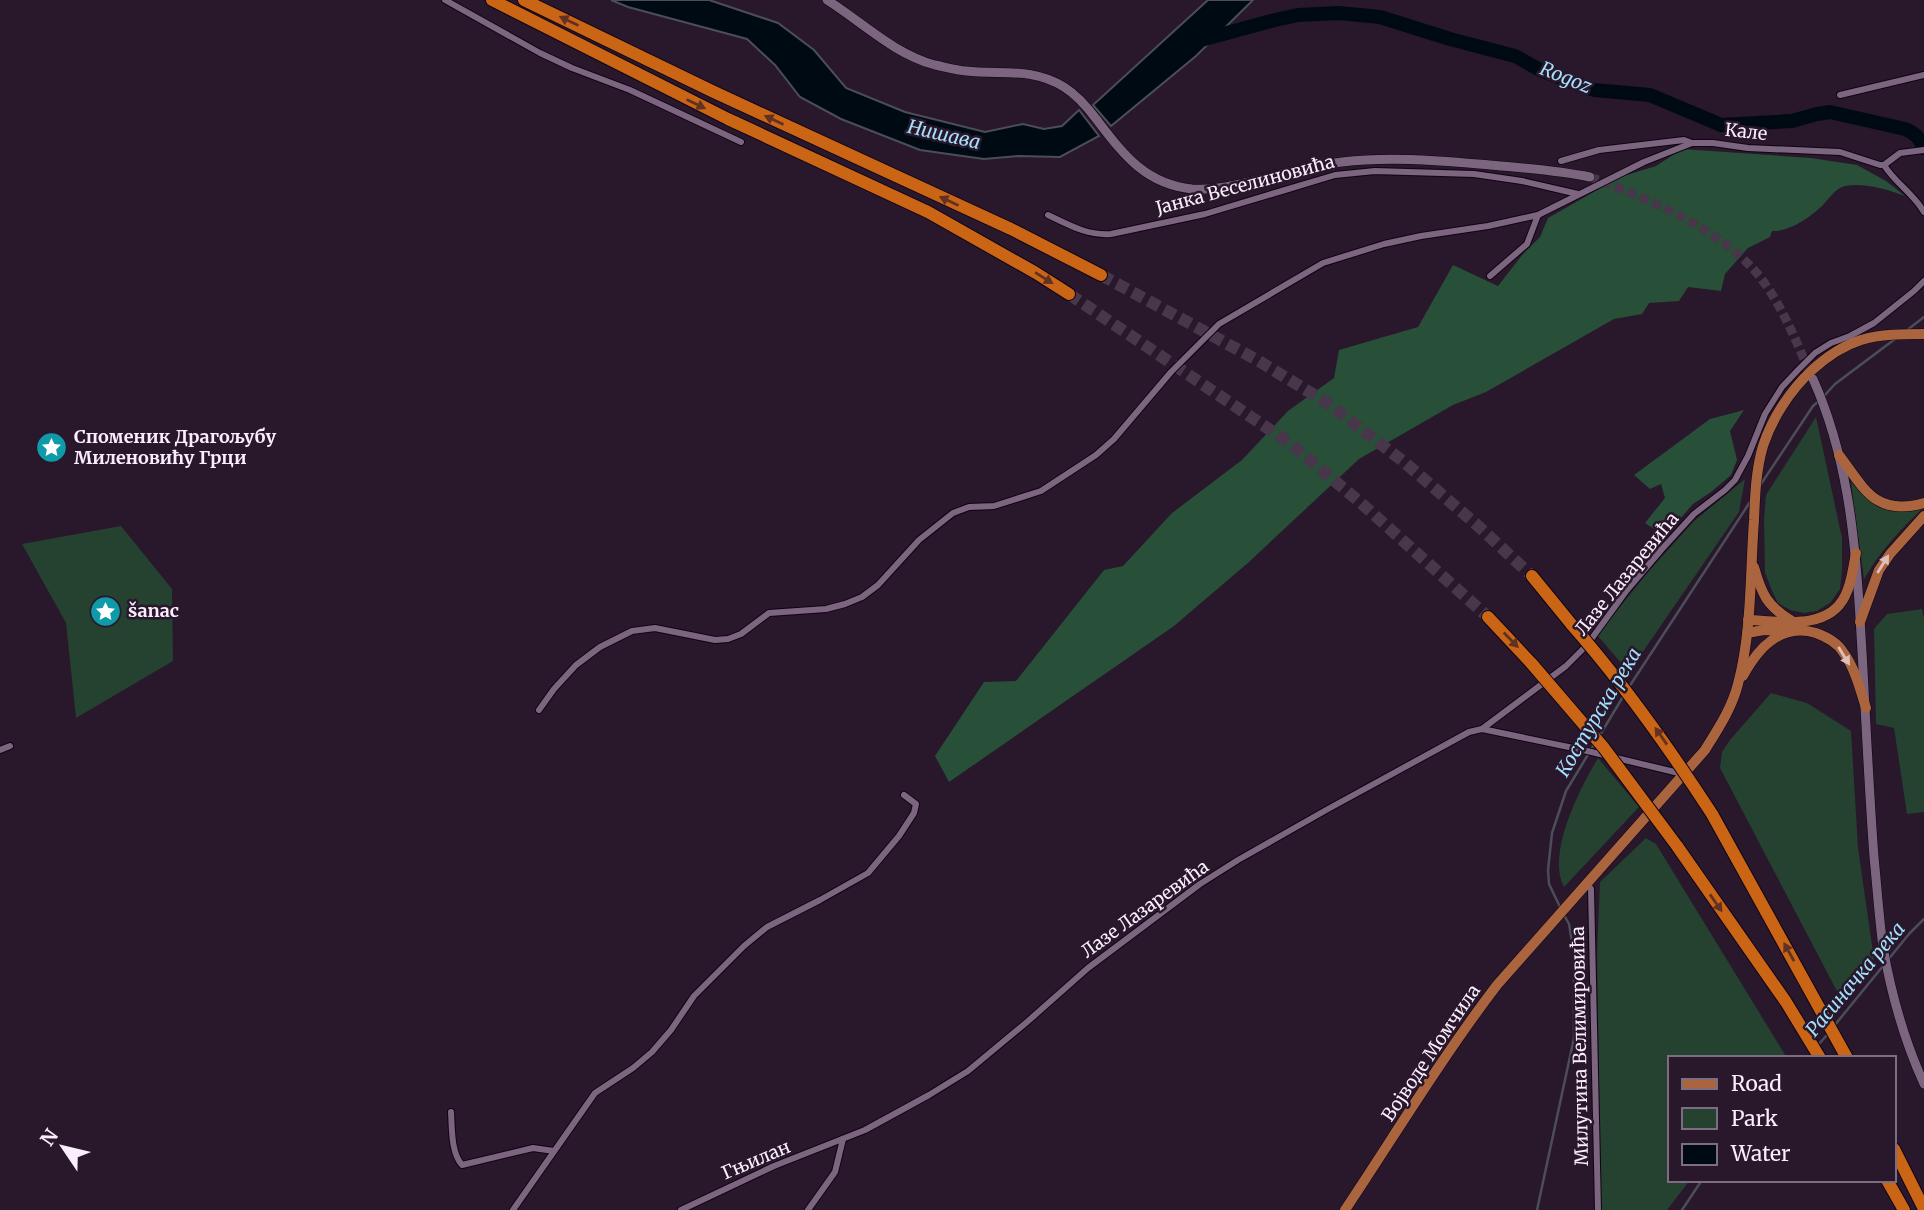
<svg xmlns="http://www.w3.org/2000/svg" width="1924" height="1210" font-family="Merriweather,serif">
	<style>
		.green { fill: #24422f }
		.forest { fill: #284f37 }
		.water { fill: #000a13; stroke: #4b4e59; stroke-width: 2 }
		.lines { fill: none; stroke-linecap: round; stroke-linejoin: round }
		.stream { stroke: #4b4e59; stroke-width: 2.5 }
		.river { stroke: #000a13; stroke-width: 14 }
		.secondary-tunnel { stroke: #48374b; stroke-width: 9; stroke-dasharray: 9 4.5; stroke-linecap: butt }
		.motorway-tunnel { stroke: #48374b; stroke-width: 12; stroke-dasharray: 12 6; stroke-linecap: butt }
		.minor-casing { stroke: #110314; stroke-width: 8 }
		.secondary-casing { stroke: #110314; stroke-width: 10 }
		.primary-casing { stroke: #110314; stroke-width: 11 }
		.motorway-casing { stroke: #110314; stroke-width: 14 }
		.minor { stroke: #7b657f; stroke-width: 6 }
		.secondary { stroke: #7b657f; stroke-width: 9 }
		.primary { stroke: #aa653f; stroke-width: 10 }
		.motorway { stroke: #c96514; stroke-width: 12 }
		.motorway-bridge-casing { stroke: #110314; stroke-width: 14; stroke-linecap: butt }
		.motorway-bridge { stroke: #c96514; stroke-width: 12 }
		.oneway { fill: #613224 }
		.oneway2 { fill: #debeba }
		.labels { text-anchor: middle; stroke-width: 5; stroke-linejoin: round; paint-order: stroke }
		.street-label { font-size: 18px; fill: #faeefd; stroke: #29172c }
		.poi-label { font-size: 18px; font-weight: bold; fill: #faeefd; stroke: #29172c; text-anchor: start }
		.water-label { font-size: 19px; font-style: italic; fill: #a2e0fb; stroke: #29172c }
	</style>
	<rect width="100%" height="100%" fill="#29172c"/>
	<!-- green -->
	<g class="green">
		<polygon points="1816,417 1842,538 1842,569 1840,589 1830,603 1817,611 1804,613 1790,610 1778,603 1773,593 1765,573 1764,519 1766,495"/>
		<polygon points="1745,479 1739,512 1629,672 1597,635 1649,571 1693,522"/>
		<path d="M1851,482C1876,509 1889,504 1924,507C1901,529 1880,551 1864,579Z"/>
		<polygon points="121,526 172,589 173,661 76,718 66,623 22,544"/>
		<polygon points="1922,609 1924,618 1924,812 1907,814 1894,728 1876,724 1874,629 1887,614"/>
		<polygon points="1771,693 1807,703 1851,731 1858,848 1874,959 1840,997 1720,768 1722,752 1730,740"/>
		<path d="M1598,758L1639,807L1564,887C1546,854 1580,788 1598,758Z"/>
		<polygon points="1646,838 1656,844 1787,1058 1670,1058 1670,1180 1690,1180 1667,1210 1601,1210 1597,955 1600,882"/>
	</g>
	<!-- forest -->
	<g class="forest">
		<path d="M1682,149L1811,158L1857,165L1886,181L1905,196C1890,190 1856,180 1840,188C1833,192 1827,201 1821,207C1809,218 1789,232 1772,231L1770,237L1748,248L1725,274L1721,291L1688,287L1679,301L1649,303L1642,314L1614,319L1486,392L1453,405L1359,459L1249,562L1174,626L949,782L935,756L984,682L1016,681L1104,570L1123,566L1172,513L1242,460L1288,411L1334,378L1339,350L1418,327L1453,265L1498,286L1523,254L1540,237L1548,218L1620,177L1656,166Z"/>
		<polygon points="1744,410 1730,431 1737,460 1731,475 1711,492 1693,504 1665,536 1645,523 1665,498 1661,484 1650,489 1634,475 1710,419"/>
	</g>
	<!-- water -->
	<g class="water">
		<polygon points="611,0 709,0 778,23 814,50 846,88 905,112 985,132 1023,124 1044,129 1062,126 1079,110 1099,136 1060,157 1018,156 984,159 920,150 841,119 800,97 775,65 747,39 628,7"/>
		<polygon points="1208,0 1253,0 1196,56 1111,126 1093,105"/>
	</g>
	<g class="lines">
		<!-- stream -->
		<g class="stream">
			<polyline points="1906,331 1924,317"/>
			<polyline points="1824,396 1835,384 1895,339"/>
			<polyline points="1759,487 1813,406 1819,401"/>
			<polyline points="1629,687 1750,502"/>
			<polyline points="1600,735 1624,695"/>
			<polyline points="1561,909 1549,884 1548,870 1552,833 1566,791 1595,743"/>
			<polyline points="1887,961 1909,934 1924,919"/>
			<polyline points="1834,1026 1883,966"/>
			<polyline points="1818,1045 1828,1034"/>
			<polyline points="1537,1210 1574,1038 1574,954 1569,924 1564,915"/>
			<polyline points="1682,1210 1702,1180"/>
		</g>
		<!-- river -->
		<path class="river" d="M1201,40L1275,20L1298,15L1339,13L1380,17L1450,39L1515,56L1542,71L1594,90L1650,95L1721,125L1792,121L1817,114L1830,112L1905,129C1915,133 1920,138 1924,148"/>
		<!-- secondary-tunnel -->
		<path class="secondary-tunnel" d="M1590,177C1645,197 1723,230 1760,277C1783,307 1797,343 1812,378"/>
		<!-- motorway-tunnel -->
		<g class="motorway-tunnel">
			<polyline points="1101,275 1257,360 1326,402 1404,462 1477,525 1532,576"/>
			<polyline points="1069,294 1291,444 1361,503 1488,617"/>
		</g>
		<defs>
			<g id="minor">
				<polyline points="445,0 540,53 572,68 630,90 741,142"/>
				<polyline points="1840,95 1924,75"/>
				<polyline points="1561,161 1599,150 1684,140 1692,143 1713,143 1748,148 1840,152 1880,165 1884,165"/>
				<path d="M1884,165C1895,183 1913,193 1924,212"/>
				<polyline points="1884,165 1900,153 1924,150"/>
				<path d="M1048,215C1069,225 1088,236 1111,234L1205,214L1335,175L1375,171L1474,174L1522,181L1578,194"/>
				<polyline points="1490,276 1527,244 1538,215"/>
				<polyline points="539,710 554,689 576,665 600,647 632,631 655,628 715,640 728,639 741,634 769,613 826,609 845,604 862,597 878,585 919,540 953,513 969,507 994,506 1041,491 1096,455 1114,439 1171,372 1219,324 1323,263 1384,244 1421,236 1488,226 1538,215 1644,162 1692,143"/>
				<polyline points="1482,729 1566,666 1587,645 1627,590 1662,549 1694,514 1725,490 1735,480 1748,456 1765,414 1782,387 1798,370 1815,353 1831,343 1850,336 1874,323 1914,291 1924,281"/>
				<polyline points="0,750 10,746"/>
				<polyline points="1587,883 1591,889 1598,1210"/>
				<path d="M451,1112C452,1128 451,1153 462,1165L533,1148L554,1151"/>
				<polyline points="513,1210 595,1093 633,1068 652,1052 671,1030 694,996 744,946 767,927 820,900 868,873 899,836 914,813 916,804 904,795"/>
				<polyline points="681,1210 774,1166 865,1130 929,1095 968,1071 1027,1022 1088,968 1200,884 1238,860 1328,809 1469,732 1482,729 1583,750 1683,774"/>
				<polyline points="808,1210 835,1172 843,1139"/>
			</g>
			<g id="secondary">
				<path d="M827,0C862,22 894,54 935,65C945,67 956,70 966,71C1001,75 1032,67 1064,87C1077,95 1088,108 1097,120C1124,155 1145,184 1192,189C1216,191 1241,184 1265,178C1290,171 1316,165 1342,162C1391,156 1441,161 1490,165C1524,168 1556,170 1590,177"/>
				<path d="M1813,379C1847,455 1855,536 1860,618C1865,698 1868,777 1874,857C1877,887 1879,917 1883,947C1891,993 1905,1042 1924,1084"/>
			</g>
			<g id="primary">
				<path d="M1839,455C1864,488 1875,517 1924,503"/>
				<path d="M1754,567C1762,595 1767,606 1792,621"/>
				<path d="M1748,620C1780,621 1828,631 1845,596C1852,583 1853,567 1856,553"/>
				<polyline points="1860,622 1879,570 1890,554 1924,516"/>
				<polyline points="1747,633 1764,630 1785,631"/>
				<path d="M1743,676C1758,648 1782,622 1816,633C1827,637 1837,642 1843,652C1855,668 1860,689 1866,708"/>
				<path d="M1345,1210C1395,1135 1442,1057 1497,985L1705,750C1718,729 1732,708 1738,684C1752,631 1750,574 1754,520C1755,495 1756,470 1763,446C1772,418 1790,391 1811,371C1825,358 1842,346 1861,340C1881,334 1903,334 1924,334"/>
			</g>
			<g id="motorway">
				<polyline points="492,0 728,119 928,212 1036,273 1069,294"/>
				<polyline points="524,0 714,92 1011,229 1101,275"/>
				<polyline points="1532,576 1572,625"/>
				<polyline points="1488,617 1532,664"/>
				<polyline points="1712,814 1847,1058"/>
				<polyline points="1677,846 1786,1002 1820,1058"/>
				<polyline points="1894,1149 1924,1209"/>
				<polyline points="1887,1180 1904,1210"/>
			</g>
		</defs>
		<!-- minor casing -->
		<use href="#minor" class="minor-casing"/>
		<!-- secondary casing -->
		<use href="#secondary" class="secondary-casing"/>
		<!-- primary casing -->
		<use href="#primary" class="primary-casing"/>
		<!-- motorway casing -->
		<use href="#motorway" class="motorway-casing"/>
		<!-- minor -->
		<use href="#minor" class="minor"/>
		<!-- secondary -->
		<use href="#secondary" class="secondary"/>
		<!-- primary -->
		<use href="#primary" class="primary"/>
		<!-- motorway -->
		<use href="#motorway" class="motorway"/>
		<defs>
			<g id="motorway-bridge">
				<path d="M1572,625C1624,684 1669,748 1712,814"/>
				<polyline points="1532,664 1604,748 1677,846"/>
			</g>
		</defs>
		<!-- motorway-bridge casing -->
		<use href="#motorway-bridge" class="motorway-bridge-casing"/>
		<!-- motorway-bridge -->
		<use href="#motorway-bridge" class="motorway-bridge"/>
	</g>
	<!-- one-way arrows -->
	<defs><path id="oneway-solid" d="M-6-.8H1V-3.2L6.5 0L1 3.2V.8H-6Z" transform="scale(1.75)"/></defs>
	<g class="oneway">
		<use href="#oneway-solid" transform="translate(569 21) rotate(-154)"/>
		<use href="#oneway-solid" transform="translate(696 104) rotate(26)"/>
		<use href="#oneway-solid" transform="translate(774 120) rotate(-155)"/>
		<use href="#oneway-solid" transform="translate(949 201) rotate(-155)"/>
		<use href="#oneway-solid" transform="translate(1044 278) rotate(32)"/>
		<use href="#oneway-solid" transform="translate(1511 640) rotate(46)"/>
		<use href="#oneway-solid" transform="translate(1661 736) rotate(-125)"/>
		<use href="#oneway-solid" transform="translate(1716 903) rotate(55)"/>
		<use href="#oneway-solid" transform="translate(1789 952) rotate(-119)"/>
	</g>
	<g class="oneway2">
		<use href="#oneway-solid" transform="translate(1883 564) rotate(-58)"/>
		<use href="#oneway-solid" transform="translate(1844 656) rotate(58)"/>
	</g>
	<!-- icons -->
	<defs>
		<symbol id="sight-disc" viewBox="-11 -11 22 22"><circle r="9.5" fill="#0f9aa8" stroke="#29172c"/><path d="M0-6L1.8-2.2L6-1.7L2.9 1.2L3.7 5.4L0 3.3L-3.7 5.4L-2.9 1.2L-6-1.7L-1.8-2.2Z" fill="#fff"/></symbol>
	</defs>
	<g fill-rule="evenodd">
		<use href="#sight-disc" x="34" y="430" width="35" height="35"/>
		<use href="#sight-disc" x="88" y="594" width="35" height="35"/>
	</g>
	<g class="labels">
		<!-- street labels -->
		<g class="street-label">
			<text transform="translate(1746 132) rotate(6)" y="6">Кале</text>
			<text transform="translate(1245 185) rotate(-15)" y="6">Јанка Веселиновића</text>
			<text transform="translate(1627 574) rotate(-51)" y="6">Лазе Лазаревића</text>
			<text transform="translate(1145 909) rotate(-36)" y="6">Лазе Лазаревића</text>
			<text transform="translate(1580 1046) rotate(-91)" y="6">Милутина Велимировића</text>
			<text transform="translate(1431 1053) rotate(-56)" y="6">Војводе Момчила</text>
			<text transform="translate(756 1160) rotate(-23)" y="6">Гњилан</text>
		</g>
		<!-- poi labels -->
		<g class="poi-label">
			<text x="74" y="443">Споменик Драгољубу<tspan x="74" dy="21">Миленовићу Грци</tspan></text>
			<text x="128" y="617">šanac</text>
		</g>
		<!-- water labels -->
		<g class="water-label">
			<text transform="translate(1566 77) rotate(22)" y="7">Rogoz</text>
			<text transform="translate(944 134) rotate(13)" y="7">Нишава</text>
			<text transform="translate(1598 712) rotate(-59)" y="7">Костурска река</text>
			<text transform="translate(1855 979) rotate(-50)" y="7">Расиначка река</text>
		</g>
	</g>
	<!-- legend -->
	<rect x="1668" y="1056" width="228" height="126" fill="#29172c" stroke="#7d6d80" stroke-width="2"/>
	<rect x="1682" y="1079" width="35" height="10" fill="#aa653f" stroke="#7d6d80" stroke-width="2"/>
	<text x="1731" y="1091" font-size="21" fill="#faeefd">Road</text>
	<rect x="1682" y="1108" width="35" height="21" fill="#24422f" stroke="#7d6d80" stroke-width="2"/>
	<text x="1731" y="1126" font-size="21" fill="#faeefd">Park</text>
	<rect x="1682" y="1144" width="35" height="21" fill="#000a13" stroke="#7d6d80" stroke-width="2"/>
	<text x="1731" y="1161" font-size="21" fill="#faeefd">Water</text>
	<!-- north arrow -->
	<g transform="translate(63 1147) rotate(305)" stroke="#29172c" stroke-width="5" paint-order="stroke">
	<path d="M0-5L12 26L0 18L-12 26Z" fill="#faeefd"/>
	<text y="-10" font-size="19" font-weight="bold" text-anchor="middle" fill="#faeefd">N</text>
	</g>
</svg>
